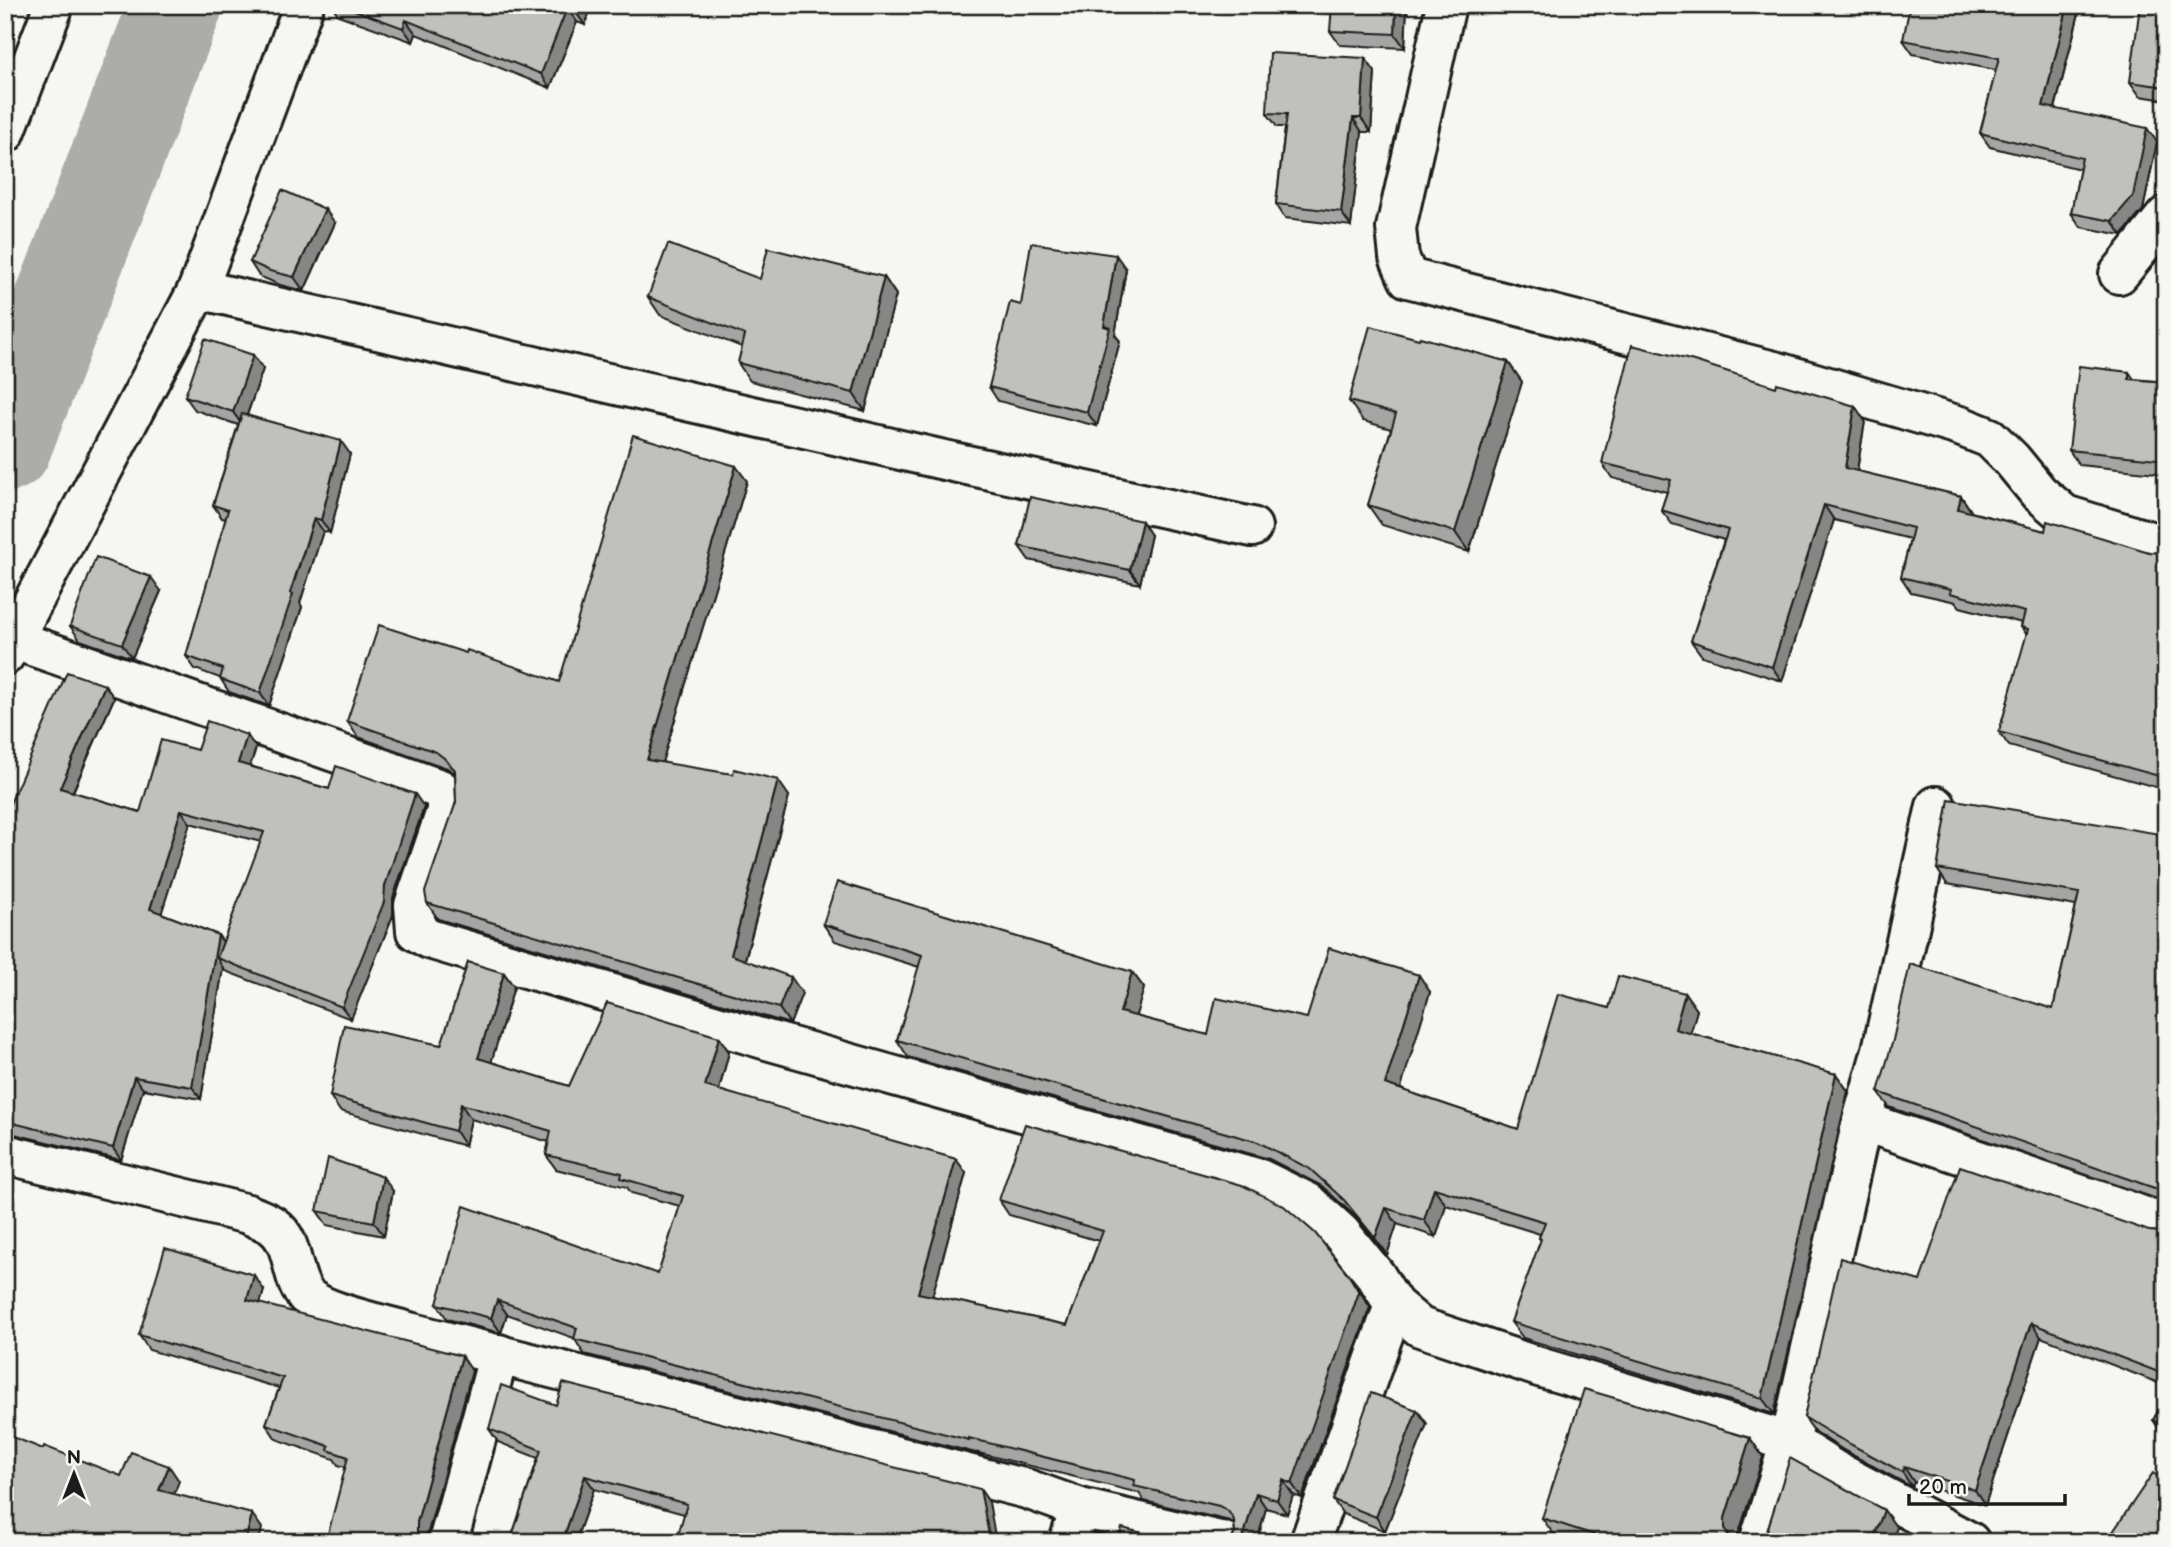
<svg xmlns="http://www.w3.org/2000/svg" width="2171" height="1547" font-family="'Balsamiq Sans',sans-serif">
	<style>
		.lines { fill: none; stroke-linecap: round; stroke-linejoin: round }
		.river { stroke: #acaca9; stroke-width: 93 }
		.street-casing { stroke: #1c1c1c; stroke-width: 44 }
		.secondary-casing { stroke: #1c1c1c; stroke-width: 44 }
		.street { stroke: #f6f6f2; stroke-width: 38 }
		.secondary { stroke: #f6f6f2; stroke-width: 38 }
		.wall { fill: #a5a5a3; stroke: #1c1c1c; stroke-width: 2; fill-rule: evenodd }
		.shaded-wall { fill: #868684; stroke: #1c1c1c; stroke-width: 2 }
		.building { fill: #c0c0bd; stroke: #1c1c1c; stroke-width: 2 }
	</style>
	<rect width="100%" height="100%" fill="#f6f6f2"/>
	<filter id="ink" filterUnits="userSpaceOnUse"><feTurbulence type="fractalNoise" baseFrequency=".0143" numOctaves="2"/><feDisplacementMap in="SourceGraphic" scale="14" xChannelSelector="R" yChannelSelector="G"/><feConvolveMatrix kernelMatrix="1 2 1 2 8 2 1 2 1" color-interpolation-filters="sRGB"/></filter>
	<g filter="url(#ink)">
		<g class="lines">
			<!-- river -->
			<polyline class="river" points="5,446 176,5"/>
			<defs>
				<g id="street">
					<polyline points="1446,5 1396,228 1399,257 1408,278 1778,372 1960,426 1990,438 2012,460 2039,493 2065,515 2166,546"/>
					<polyline points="5,133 54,5"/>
					<polyline points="2119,274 2166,216"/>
					<polyline points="198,289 944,460 1252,527"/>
					<polyline points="15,640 440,789 446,795 446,811 414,905 416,931 429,939 767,1040 1260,1179 1307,1202 1341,1233 1376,1276 1394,1305 1420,1327 1539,1367 1790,1442 1834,1470 1970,1542"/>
					<polyline points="1862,1121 2129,1211 2166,1225"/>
					<path d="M5,1154L248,1214C256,1218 266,1221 273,1226C297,1243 289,1282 309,1298C328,1314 387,1325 413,1333L1027,1489L1080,1508L1224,1542"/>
					<polyline points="448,1542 499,1354"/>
					<polyline points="1069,1542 1080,1508"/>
					<polyline points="1310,1542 1394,1305"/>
					<polyline points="1759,1542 1790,1442 1862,1121 1882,1050 1936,806"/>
				</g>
				<polyline id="secondary" points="5,655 198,289 304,5"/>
			</defs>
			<!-- street casing -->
			<use href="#street" class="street-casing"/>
			<!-- secondary casing -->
			<use href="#secondary" class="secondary-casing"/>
			<!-- street -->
			<use href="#street" class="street"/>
			<!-- secondary -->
			<use href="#secondary" class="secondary"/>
		</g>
		<!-- wall -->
		<g class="wall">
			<polygon points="332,5 592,5 585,25 577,22 550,88 416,34 413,42 338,15"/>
			<polygon points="1407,5 1405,48 1340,45 1330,31"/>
			<polygon points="2081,5 2055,109 2157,142 2143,210 2122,235 2081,227 2071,213 2080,169 1990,147 1980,133 1996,70 1913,54 1903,40"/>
			<polygon points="2166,5 2166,100 2140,96 2130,82"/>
			<polygon points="1365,58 1375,72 1371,132 1362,132 1351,226 1285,218 1276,204 1285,127 1277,127 1267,113"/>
			<polygon points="335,223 304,291 280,285 259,276 250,262"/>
			<polygon points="1126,269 1115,335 1120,341 1097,426 998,401 989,387 1021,305"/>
			<polygon points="884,277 896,295 865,411 750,381 738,363 742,347 660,315 648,297 760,279"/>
			<polygon points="1419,339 1508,362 1522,382 1469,552 1382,525 1368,505 1391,429 1363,421 1349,401"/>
			<polygon points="253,355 263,369 247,415 350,454 330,533 323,531 300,603 302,607 269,706 229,692 220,678 195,669 186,656 226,519 222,518 213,505 238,425 195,410 185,396"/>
			<polygon points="2129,372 2134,379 2166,382 2166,474 2079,465 2069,450"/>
			<polygon points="1865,421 1857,471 1961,496 1971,511 1971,512 2045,531 2149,552 2160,553 2166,550 2166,790 2009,746 1999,732 2027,635 2021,627 2022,623 1960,607 1956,602 1911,592 1901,577 1910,539 1834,520 1782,681 1702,656 1691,641 1724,540 1672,524 1661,510 1667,492 1612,478 1602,463"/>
			<polygon points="747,481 662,762 789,796 745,960 802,993 790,1024 438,919 427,903 456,802 455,773 447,768 358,737 347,721 466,653 559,682"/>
			<polygon points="1151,535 1140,584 1029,560 1019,546"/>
			<polygon points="161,591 132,658 80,640 70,626"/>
			<path d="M105,685L114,698L73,792L140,812L197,750L256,748L250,766L329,789L424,807L393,898V915L351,1019L225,971L223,968L201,1099L143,1089L121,1160L10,1133H5V805L9,806ZM190,823L261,842L223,942L218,935L161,913Z"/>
			<polygon points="2166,835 2166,1202 1889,1107 1878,1092 2053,1009 2076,906 1947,884 1937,869"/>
			<polygon points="823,924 1132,972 1144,988 1135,1016 1208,1035 1307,1018 1430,992 1400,1089 1518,1129 1609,1008 1697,1010 1690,1033 1836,1074 1848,1091 1774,1414 1523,1338 1511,1322 1541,1240 1539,1238 1540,1234 1446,1205 1436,1237 1397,1224 1387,1255 1356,1217 1322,1186 1269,1159 908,1057 897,1040 919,967 835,941"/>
			<polygon points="504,973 514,987 491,1062 569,1086 719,1037 729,1052 719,1090 966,1173 932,1296 1067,1325 1099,1241 1009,1215 999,1200 1358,1289 1370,1307 1302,1498 1293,1495 1287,1514 1266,1508 1257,1542 1230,1542 1235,1533 1234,1524 1230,1521 1144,1501 1139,1493 979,1453 980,1454 584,1354 574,1338 507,1314 501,1333 447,1319 437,1304 658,1274 680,1206 631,1193 627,1187 556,1169 546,1155 549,1142 471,1119 465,1146 340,1111 330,1096 441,1045"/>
			<polygon points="393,1191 384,1236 327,1225 317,1211"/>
			<polygon points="2166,1229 2166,1386 2041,1337 1985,1505 1914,1482 1912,1487 1845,1451 1815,1432 1804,1417 1920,1281 2149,1231 2160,1232"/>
			<polygon points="264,1290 260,1304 472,1371 427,1536 345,1467 338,1465 334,1459 276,1439 266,1424 279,1388 149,1350 139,1335"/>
			<polygon points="2166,1398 2166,1436 2163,1435 2153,1420"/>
			<polygon points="556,1405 989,1502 684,1514 594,1489 575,1542 510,1542 538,1458 498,1442 489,1429"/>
			<polygon points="1417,1410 1427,1424 1385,1531 1343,1514 1333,1500"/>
			<polygon points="1750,1438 1763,1457 1738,1536 1738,1542 1573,1542 1555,1536 1542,1518"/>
		</g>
		<!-- shaded-wall -->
		<g class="shaded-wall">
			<polygon points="577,5 592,5 585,25 575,11"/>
			<polygon points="1396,5 1407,5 1405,48 1395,34"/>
			<polygon points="2068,5 2081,5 2052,120 2043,106"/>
			<polygon points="567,8 577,22 550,88 541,74"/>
			<polygon points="406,20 416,34 413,42 403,28"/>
			<polygon points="1365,58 1375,72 1371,132 1361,118"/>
			<polygon points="1353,118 1362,132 1351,226 1341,212"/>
			<polygon points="2147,128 2157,142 2143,210 2122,235 2112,221"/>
			<polygon points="325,209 335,223 304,291 294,277"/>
			<polygon points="1116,255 1126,269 1115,335 1120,341 1097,426 1087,412 1104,326"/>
			<polygon points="884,277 896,295 865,411 853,393"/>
			<polygon points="253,355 263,369 243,426 233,412"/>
			<polygon points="1508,362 1522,382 1469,552 1455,532"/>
			<polygon points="1855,406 1865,421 1855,482 1845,468"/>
			<polygon points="341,441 350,454 330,533 321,520"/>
			<polygon points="736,466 747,481 658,776 647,760"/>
			<polygon points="1961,496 1971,511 1968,524 1958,509"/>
			<polygon points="1824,505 1834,520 1782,681 1772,667"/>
			<polygon points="314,518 323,531 300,603 302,607 269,706 260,693"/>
			<polygon points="1142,521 1151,535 1140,584 1130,570"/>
			<polygon points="151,577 161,591 132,658 122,644"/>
			<polygon points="105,685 114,698 69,800 60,788"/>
			<polygon points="247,735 256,748 247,775 238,763"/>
			<polygon points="778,780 789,796 742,970 731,955"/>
			<polygon points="415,794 424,807 393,898 393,915 351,1019 342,1007"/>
			<polygon points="181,810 190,823 159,921 150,909"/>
			<polygon points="218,935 227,948 217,958 223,968 201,1099 192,1087"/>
			<polygon points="1132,972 1144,988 1132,1029 1120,1012"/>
			<polygon points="504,973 514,987 488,1073 478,1058"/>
			<polygon points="1419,975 1430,992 1397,1101 1385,1084"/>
			<polygon points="791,977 802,993 790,1024 779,1008"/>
			<polygon points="1685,993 1697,1010 1687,1046 1675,1029"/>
			<polygon points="719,1037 729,1052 716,1101 705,1086"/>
			<polygon points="1836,1074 1848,1091 1774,1414 1762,1398"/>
			<polygon points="134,1077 143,1089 121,1160 113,1148"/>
			<polygon points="461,1104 471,1119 465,1146 455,1131"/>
			<polygon points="956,1159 966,1173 929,1308 918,1293"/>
			<polygon points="383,1177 393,1191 384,1236 374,1222"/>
			<polygon points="1434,1188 1446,1205 1436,1237 1424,1220"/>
			<polygon points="1386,1208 1397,1224 1387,1255 1375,1238"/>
			<polygon points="1348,1274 1370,1307 1302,1498 1292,1484"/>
			<polygon points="254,1275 264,1290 257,1315 247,1300"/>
			<polygon points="497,1300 507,1314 501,1333 491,1318"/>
			<polygon points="2031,1323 2041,1337 1985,1505 1975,1490"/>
			<polygon points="462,1356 472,1371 427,1536 427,1542 422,1542 417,1534 417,1522"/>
			<polygon points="1417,1410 1427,1424 1385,1531 1376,1517"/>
			<polygon points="1750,1438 1763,1457 1738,1536 1738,1542 1732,1542 1725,1528 1725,1518"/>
			<polygon points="169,1466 179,1481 170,1505 159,1490"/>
			<polygon points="1904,1467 1914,1482 1912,1487 1902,1472"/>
			<polygon points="585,1476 594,1489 575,1542 562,1542"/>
			<polygon points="1283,1480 1293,1495 1287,1514 1277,1500"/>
			<polygon points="980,1489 989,1502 996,1542 988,1542"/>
			<polygon points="1256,1493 1266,1508 1257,1542 1242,1542"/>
			<polygon points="1884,1510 1897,1528 1891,1542 1872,1542"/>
			<polygon points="252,1514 262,1528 259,1542 245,1542"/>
		</g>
		<!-- building -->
		<g class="building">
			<polygon points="341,5 577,5 575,11 567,8 541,74 406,20 403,28"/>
			<polygon points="1332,5 1396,5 1395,34 1330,31"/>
			<polygon points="1910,5 2068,5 2043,106 2147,128 2133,196 2112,221 2071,213 2082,158 1980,133 1999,58 1903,40"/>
			<polygon points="2140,5 2166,5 2166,87 2130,82"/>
			<polygon points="1270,53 1365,58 1361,118 1353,118 1341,212 1276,204 1287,114 1267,113"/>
			<polygon points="282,190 325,209 294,277 270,271 250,262"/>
			<polygon points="1031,243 1116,255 1104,326 1110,328 1087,412 989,387 1010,302 1021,305"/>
			<polygon points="668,244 760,279 768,248 884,277 853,393 738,363 745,335 648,297"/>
			<polygon points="1370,326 1419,339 1420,337 1508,362 1455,532 1368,505 1396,414 1349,401"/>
			<polygon points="205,339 253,355 233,412 185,396"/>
			<polygon points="1632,345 1694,361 1776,387 1777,383 1855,406 1845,468 1961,496 1958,509 2045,531 2047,521 2149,552 2160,553 2166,550 2166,778 1999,732 2028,629 2021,627 2025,612 1950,593 1951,589 1901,577 1913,528 1824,505 1772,667 1691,641 1728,530 1661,510 1671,480 1602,463"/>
			<polygon points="2079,366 2129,372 2129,379 2166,382 2166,460 2069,450"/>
			<polygon points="242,414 341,441 321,520 314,518 290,593 293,594 260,693 220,679 223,669 186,656 228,510 213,505"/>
			<polygon points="633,435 736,466 647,760 733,774 734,769 778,780 731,955 791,977 779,1008 427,903 425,892 456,802 455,770 444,758 436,752 347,721 379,625 466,653 467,650 559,682"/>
			<polygon points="1030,497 1142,521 1130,570 1019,546"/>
			<polygon points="96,557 151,577 122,644 70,626"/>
			<polygon points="67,672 105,685 60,788 140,812 161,740 197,750 207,721 247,735 238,763 329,789 336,766 415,794 385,886 384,902 342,1007 217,958 264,832 181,810 150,909 218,935 192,1087 134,1077 113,1148 5,1121 5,805 9,806"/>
			<polygon points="1949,799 2166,835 2166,1192 1878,1092 1893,1040 1910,964 2053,1009 2079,893 1937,869"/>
			<polygon points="837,882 1132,972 1120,1012 1208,1035 1216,998 1307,1018 1329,948 1419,975 1385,1084 1518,1129 1558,994 1609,1008 1618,976 1685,993 1675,1029 1836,1074 1762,1398 1511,1322 1541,1239 1539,1238 1545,1222 1434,1188 1424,1220 1386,1208 1375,1238 1344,1200 1310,1169 1258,1142 897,1040 922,955 823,924"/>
			<polygon points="468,962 504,973 478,1058 569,1086 607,1003 719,1037 705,1086 956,1159 918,1293 1067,1325 1103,1231 999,1200 1025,1124 1242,1185 1284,1206 1315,1233 1348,1274 1359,1292 1292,1484 1283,1480 1277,1500 1256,1493 1242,1542 1230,1542 1235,1533 1234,1520 1228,1511 1219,1506 1134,1486 1135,1480 969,1438 969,1440 574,1339 577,1328 497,1300 491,1318 437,1304 464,1206 658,1274 683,1196 621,1178 622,1173 546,1155 551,1131 461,1104 455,1131 330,1096 344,1025 441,1045"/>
			<polygon points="328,1158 383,1177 374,1222 317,1211"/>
			<polygon points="1960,1166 2149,1231 2160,1232 2166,1229 2166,1375 2031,1323 1975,1490 1904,1467 1902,1472 1835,1436 1804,1417 1840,1258 1920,1281"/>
			<polygon points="165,1248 254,1275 247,1300 462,1356 417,1522 417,1534 422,1542 326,1542 348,1457 328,1450 329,1446 266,1424 283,1378 139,1335"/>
			<polygon points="563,1383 980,1489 989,1535 988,1542 676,1542 687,1504 585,1476 562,1542 510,1542 541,1450 489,1429 501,1385 556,1405"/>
			<polygon points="1584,1389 1750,1438 1725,1518 1725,1528 1730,1538 1735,1542 1616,1542 1542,1518"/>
			<polygon points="1371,1393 1417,1410 1376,1517 1333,1500"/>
			<polygon points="2166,1398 2166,1428 2153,1420"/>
			<polygon points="5,1434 43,1449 44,1446 121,1476 131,1452 169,1466 159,1490 252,1514 245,1542 5,1542"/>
			<polygon points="1790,1458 1884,1510 1872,1542 1757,1542 1762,1539 1767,1531"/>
			<polygon points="2153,1473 2166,1482 2166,1542 2106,1542"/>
			<polygon points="1122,1528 1180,1542 1118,1542"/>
		</g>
	</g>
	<!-- margin -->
	<rect width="2171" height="1547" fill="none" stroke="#f6f6f2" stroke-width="28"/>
	<rect x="14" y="14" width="2143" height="1519" fill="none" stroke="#1c1c1c" stroke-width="2.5" filter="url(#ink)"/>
	<!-- north arrow -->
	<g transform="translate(74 1474)" stroke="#f6f6f2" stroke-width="5" paint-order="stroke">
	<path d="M0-5L12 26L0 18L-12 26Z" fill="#1c1c1c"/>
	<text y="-10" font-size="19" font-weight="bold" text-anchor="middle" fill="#1c1c1c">N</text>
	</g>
	<!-- scale -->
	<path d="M1909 1494v10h156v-10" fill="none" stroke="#1c1c1c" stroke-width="3.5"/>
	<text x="1919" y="1494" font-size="21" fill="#1c1c1c" stroke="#f6f6f2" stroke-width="5" paint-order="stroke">20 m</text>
</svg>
